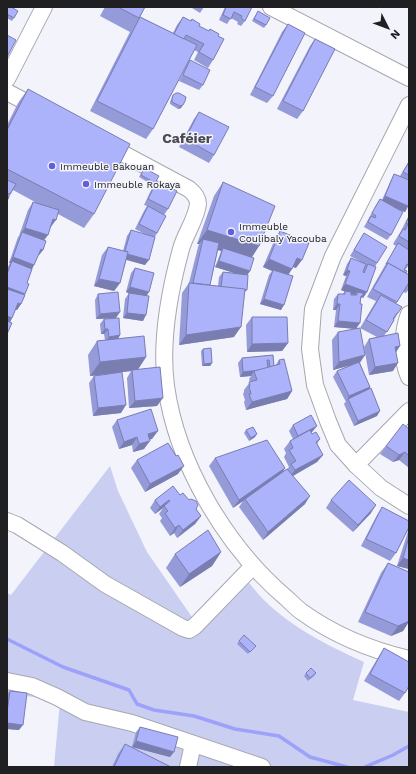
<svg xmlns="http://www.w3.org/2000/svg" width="416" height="774" font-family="'Work Sans',sans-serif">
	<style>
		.green { fill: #cacef1 }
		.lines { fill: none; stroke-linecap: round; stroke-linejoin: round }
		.stream { stroke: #9ca1fa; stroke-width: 3.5 }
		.minor-casing { stroke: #a7a8af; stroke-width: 18 }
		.minor { stroke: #fff; stroke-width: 16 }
		.wall { fill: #959ad8; fill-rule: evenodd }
		.shaded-wall { fill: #797db0 }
		.building { fill: #adb3fb; stroke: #797db0 }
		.poi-dot { fill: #635fd8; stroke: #f2f3fb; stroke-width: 1.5 }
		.labels { text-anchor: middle; stroke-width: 3; stroke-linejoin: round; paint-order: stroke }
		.poi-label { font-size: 10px; fill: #202022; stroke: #f2f3fb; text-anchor: start }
		.district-label { font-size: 14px; font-weight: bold; fill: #49494f; stroke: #f2f3fb }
	</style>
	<rect width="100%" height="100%" fill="#f2f3fb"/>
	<!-- green -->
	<path class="green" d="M110,466L118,491L147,552L194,620L244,577C251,585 257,593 264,600C292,628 329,646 364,662L353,700L409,712V767H54L60,701L7,693V593L11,595Z"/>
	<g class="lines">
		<!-- stream -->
		<g class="stream">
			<polyline points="7,639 63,667 129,690 137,704 154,710 194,716 235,729 279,736 310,757 347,767"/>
			<polyline points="365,767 393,755 409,746"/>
		</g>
		<defs>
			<g id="minor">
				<polyline points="271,7 409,78"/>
				<polyline points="7,79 44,7"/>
				<polyline points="7,92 41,110"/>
				<polyline points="409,105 333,256 313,309 310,349 315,385 328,421 338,445 356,465 381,488 409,506"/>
				<path d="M105,144L189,189C194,193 198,197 198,204C196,220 185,234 181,249C169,293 160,341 166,386C177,464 225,545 284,596C290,601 295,607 302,612C334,635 371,650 409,659"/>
				<path d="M409,314C402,332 401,359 409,377"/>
				<polyline points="356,465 409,411"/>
				<polyline points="7,521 17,525 62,553 105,584 183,628 189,630 195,626 253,566"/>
				<polyline points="7,681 32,686 57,697 85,712 132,723 262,767"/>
				<polyline points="188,767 193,744"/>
			</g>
		</defs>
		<!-- minor casing -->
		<use href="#minor" class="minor-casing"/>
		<!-- minor -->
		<use href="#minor" class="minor"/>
	</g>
	<!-- wall -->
	<g class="wall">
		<polygon points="7,7 14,18 12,21 7,18"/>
		<polygon points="105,7 145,7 140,17 173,33 177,25 183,17 190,21 192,19 199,26 208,31 210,29 218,36 213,60 208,68 194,60 198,52 194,50 153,129 146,139 90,111 132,28 130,32 100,16"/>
		<polygon points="192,7 204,7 200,13 192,8"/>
		<polygon points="225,7 252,7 245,21 241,26 237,24 238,22 231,18 227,24 219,20"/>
		<polygon points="258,11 266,25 264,28 252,21"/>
		<polygon points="288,24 273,96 267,103 250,95 282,32"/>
		<polygon points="315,39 303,111 297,119 277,109 310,46"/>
		<polygon points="190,60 203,85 199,90 179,81 187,65"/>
		<polygon points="28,89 94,214 84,228 58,214 50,228 44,240 43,250 39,255 38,255 32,269 27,283 25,294 21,304 17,310 16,309 12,318 10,322 7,334 7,269 10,263 9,263 18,237 19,236 28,210 33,202 37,203 13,190 7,201 7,125 18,103"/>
		<polygon points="173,95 181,108 178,109 170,104 170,102"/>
		<polygon points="199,112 214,155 209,163 179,147 194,119"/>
		<polygon points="409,161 409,205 405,212 397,209 391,235 387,240 364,227 376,205 380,199 382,200 391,180 394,174 400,176"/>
		<polygon points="144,168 155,183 154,186 139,177"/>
		<polygon points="157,181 168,209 164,215 157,233 155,237 145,265 126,260 120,283 114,291 94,286 102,255 108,247 123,251 127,236 131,230 147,235 135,229 144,211 147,206 144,205 153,186"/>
		<path d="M223,182L259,246L252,257L250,271L247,275V290L245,292L234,337L179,345L182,293L189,283L198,247L199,244H197L214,196ZM218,250L221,251L220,254L215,267L236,273L223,272L219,277L218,286L210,285Z"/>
		<polygon points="409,215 409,265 405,270 406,273 409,275 409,289 406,293 403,292 396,304 398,313 394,320 384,336 396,352 393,371 369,375 364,347 369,339 377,337 360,328 376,301 367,297 396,246 393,244 401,231"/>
		<polygon points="280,231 296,268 293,267 288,274 281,310 260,304 269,275 272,271 263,267 275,239"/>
		<polygon points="364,233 377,263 375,267 367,292 363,298 362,297 361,298 356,329 334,327 336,310 333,310 334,299 338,294 343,294 345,291 346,292 341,290 346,276 343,275 347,264 351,258 362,262 350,256"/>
		<polygon points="135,268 147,296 143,321 123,318 125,299 129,293 130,294 126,292 131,273"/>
		<polygon points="98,294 116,318 96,319 95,300"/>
		<polygon points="252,317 288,343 282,351 247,352 246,325"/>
		<polygon points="104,319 120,335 118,339 146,357 138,369 157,406 129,408 127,378 131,371 122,372 121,413 93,416 89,383 94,376 108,374 90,376 88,355 97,341 105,340 104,334 101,334 100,324"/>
		<polygon points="338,332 365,355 360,363 370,387 369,389 377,416 354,426 344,404 346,401 346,402 333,377 337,371 351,365 333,370 332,340"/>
		<polygon points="203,349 212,363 210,366 202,366 201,351"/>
		<polygon points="273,355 274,366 275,366 279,360 292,391 287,399 246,410 244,402 245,400 243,394 244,392 244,390 250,382 249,379 251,376 240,377 238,363 242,358"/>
		<polygon points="117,420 152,439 149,439 144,449 133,452 132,445 119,449 112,427"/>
		<polygon points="293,425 313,431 311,433 312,434 320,439 317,444 323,455 317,462 293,476 305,504 263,540 239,507 243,501 233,508 209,466 215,458 285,468 283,471 287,469 289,467 284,457 286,453 284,449 290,441 293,439 289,431"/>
		<polygon points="409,429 409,468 399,460 393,462 380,454 386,446"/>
		<polygon points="246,430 255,437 249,441 244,433"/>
		<polygon points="176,456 178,474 145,492 131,468 137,460"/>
		<polygon points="180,495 196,509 201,516 195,524 177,538 174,533 170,536 160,521 162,518 159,514 163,508 155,514 150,508 155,500"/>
		<polygon points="331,500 371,513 353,532 326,508"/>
		<polygon points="382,507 409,521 409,569 397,566 409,528 396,553 390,561 361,546 377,515"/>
		<polygon points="221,552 212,566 180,587 166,568 175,554"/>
		<polygon points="388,563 409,572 409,622 403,631 391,636 358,622 381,573"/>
		<polygon points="239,641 256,646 248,654 237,644"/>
		<polygon points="384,648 405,693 399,701 364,681 379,656"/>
		<polygon points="306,673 316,673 314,676 308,681 304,676"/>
		<polygon points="10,691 19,730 7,729 7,694"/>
		<polygon points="140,727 170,757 132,747 136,732"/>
		<polygon points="125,744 171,767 112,767 118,754"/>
	</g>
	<!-- shaded-wall -->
	<g class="shaded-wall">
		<polygon points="183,105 181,108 178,109 180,106"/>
		<polygon points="385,196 408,206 405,212 381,202"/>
		<polygon points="53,219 56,220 50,228 47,227"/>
		<polygon points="25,228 48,235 42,243 22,232 19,236"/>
		<polygon points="207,230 259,246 250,260 223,248 221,251 202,245 203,239 199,244 197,244"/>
		<polygon points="41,249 43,250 39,255 37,254"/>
		<polygon points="124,253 149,260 145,265 121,258"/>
		<polygon points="13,257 34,265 31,271 12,261 10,263 9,263"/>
		<polygon points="297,258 302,260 296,268 291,266"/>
		<polygon points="269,259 292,269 287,277 263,267"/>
		<polygon points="219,261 250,271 246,277 215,267"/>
		<polygon points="347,270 350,271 346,276 343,275"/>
		<polygon points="99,279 120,283 114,291 94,286"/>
		<polygon points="345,284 367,292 363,298 362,297 359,301 357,292 355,295 341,290"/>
		<polygon points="7,287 25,294 21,299 7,294"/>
		<polygon points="130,287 149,292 145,298 126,292"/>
		<polygon points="264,299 284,305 281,310 260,304"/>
		<polygon points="18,303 21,304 17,310 14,309"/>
		<polygon points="337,304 340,304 336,310 333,310"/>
		<polygon points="120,312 116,318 96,319 100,314"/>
		<polygon points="127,313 146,315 143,321 123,318"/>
		<polygon points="7,316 12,318 9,324 7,323"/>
		<polygon points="338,321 360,323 356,329 334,327"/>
		<polygon points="241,327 234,337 179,345 186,335"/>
		<polygon points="105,329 108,329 104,334 101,334"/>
		<polygon points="120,335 117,341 105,342 109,337"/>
		<polygon points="288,343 282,351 247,352 252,344"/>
		<polygon points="400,346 395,354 395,347"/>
		<polygon points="365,355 359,363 333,370 339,362"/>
		<polygon points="146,357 137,371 132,370 131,371 90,376 100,362"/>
		<polygon points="212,363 210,366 202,366 204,364"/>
		<polygon points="398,363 393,371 369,375 375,367"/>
		<polygon points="268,369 254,371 251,376 240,377 243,372"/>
		<polygon points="370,387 367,393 348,399 346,402 349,396"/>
		<polygon points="292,391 287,399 246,410 252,402"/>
		<polygon points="163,398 157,406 129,408 135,401"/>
		<polygon points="126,405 121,413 93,416 98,408"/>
		<polygon points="380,411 377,416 354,426 358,421"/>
		<polygon points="317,426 313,431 294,442 298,436"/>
		<polygon points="158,431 152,439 142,442 148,434"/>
		<polygon points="257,434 255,437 249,441 251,438"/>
		<polygon points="137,437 132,445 119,449 124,442"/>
		<polygon points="150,441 144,449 133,452 139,444"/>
		<polygon points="405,452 399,460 393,462 399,455"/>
		<polygon points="323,455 317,462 289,478 295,470"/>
		<polygon points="184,466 178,474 145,492 150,484"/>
		<polygon points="285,468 280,476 245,499 243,501 233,508 239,500"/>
		<polygon points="310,496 305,504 263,540 268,532"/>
		<polygon points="169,500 163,508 155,514 160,507"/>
		<polygon points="376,505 371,513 353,532 358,525"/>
		<polygon points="201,516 195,524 177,538 183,530"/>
		<polygon points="179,525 174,533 170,536 175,528"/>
		<polygon points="221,552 212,566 180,587 189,574"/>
		<polygon points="403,558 409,560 409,569 397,566"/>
		<polygon points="409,621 403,631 391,636 398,626"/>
		<polygon points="7,723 23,725 19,730 7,729"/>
		<polygon points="136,741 174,752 170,757 132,747"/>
	</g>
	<!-- building -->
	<g class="building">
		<polygon points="7,7 11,7 18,11 14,18 7,14"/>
		<polygon points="118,7 145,7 139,18"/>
		<polygon points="226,7 252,7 245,21 241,18 242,16 234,12 231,19 223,15"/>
		<polygon points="258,11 270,18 266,25 254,19"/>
		<polygon points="140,17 197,45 153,129 97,101"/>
		<polygon points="183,17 191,21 192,19 200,24 199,26 209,31 210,29 219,34 218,36 224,39 213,60 199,52 204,44 186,35 184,39 174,34"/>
		<polygon points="288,24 305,33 273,96 255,87"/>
		<polygon points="7,35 16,40 7,57"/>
		<polygon points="315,39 335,49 303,111 283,101"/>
		<polygon points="190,60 210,70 203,85 183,75"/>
		<polygon points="28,89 130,144 94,214 7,169 7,130"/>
		<polygon points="176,93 179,93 186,97 185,101 183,105 180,106 172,102 172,99 173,95"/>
		<polygon points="199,112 229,127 214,155 185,139"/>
		<polygon points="409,162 409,175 403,172"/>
		<polygon points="144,168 159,176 155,183 141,175"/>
		<polygon points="394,174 409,180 409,205 408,206 385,196"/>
		<polygon points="7,180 16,184 10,194 7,193"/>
		<polygon points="157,181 177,191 168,209 148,199"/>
		<polygon points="223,182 275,206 259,246 207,230"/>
		<polygon points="7,196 9,197 7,201"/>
		<polygon points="380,199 403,212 391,235 368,222 371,216 375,218 376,216 372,213"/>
		<polygon points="33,202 59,210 56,220 53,219 48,235 25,228"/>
		<polygon points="148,206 166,216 157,233 139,224"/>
		<polygon points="409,217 409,242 399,236 403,229 405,230 408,224 406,223"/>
		<polygon points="131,230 155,237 149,260 127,254 128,252 125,251"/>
		<polygon points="280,231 309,243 302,260 297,258 292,269 269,259"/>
		<polygon points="22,232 46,241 43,250 41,249 34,265 13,257"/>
		<polygon points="364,233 387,247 377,263 354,250"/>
		<polygon points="203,239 219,243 210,285 193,283"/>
		<polygon points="398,243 409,250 409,265 407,264 404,270 407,271 406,273 388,263 386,264"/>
		<polygon points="108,247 128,252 120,283 99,279"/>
		<polygon points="223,248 254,258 250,271 219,261"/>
		<polygon points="351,258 366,264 363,272 364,273 368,264 376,267 367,292 345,284 350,271 347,270"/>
		<polygon points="12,261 32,269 27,283 29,284 25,294 7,287 7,274"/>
		<polygon points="388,263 409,275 409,284 408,284 397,302 373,289"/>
		<polygon points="135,268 154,273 149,292 130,287"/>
		<polygon points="273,270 293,276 284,305 264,299"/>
		<polygon points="223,272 248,275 247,290 221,287"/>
		<polygon points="189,283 245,289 241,327 186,335"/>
		<polygon points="7,289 25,295 21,304 18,303 12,318 7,316"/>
		<polygon points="345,291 351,292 351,295 357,295 357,292 363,293 363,296 361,296 360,304 362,304 360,323 338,321 340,304 337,304 338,294 345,294"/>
		<polygon points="118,292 120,312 100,314 98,294"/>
		<polygon points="129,293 149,296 146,315 127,313"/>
		<polygon points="381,295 402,307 398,313 397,313 393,319 394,320 387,332 366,320"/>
		<polygon points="252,317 287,317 288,343 252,344"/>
		<polygon points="119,318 120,335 109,337 108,329 105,329 104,319"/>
		<polygon points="7,321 12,323 7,334"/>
		<polygon points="360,328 365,355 339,362 338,332"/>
		<polygon points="398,333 400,346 395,347 398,363 375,367 369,339"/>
		<polygon points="144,336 146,357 100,362 97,341"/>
		<polygon points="211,348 212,363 204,364 203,349"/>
		<polygon points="273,355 274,366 270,367 269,360 267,360 268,368 260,370 243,372 242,358"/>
		<polygon points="284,359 292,391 252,402 249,394 251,394 249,386 250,386 249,382 257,380 254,371 280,364 279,360"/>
		<polygon points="359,362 370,387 349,396 337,371"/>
		<polygon points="160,367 163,398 135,401 132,370"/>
		<polygon points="122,372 126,405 98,408 94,376"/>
		<polygon points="371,388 380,411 358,421 348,399"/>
		<polygon points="151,409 158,431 148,434 150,441 139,444 137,437 124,442 117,420"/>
		<polygon points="311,415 317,426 298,436 293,425"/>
		<polygon points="403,424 409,429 409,456 405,452 399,455 386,446"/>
		<polygon points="253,427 257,434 251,438 246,430"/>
		<polygon points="310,430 312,434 316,432 320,439 316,442 323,455 295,470 291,464 296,461 289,450 293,448 290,441"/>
		<polygon points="267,440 285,468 239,500 215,458"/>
		<polygon points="168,443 176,456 178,455 184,466 150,484 137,460"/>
		<polygon points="287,469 310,496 268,532 245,499"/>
		<polygon points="349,480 376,505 358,525 331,500"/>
		<polygon points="173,486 180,495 183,493 189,500 191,499 196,501 198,505 196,509 201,516 183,530 179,525 175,528 165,513 168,511 164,506 170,501 169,500 160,507 155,500"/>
		<polygon points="382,507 409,521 409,527 396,553 366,539"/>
		<polygon points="208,530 221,552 189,574 175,554"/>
		<polygon points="409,537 409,560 403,558"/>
		<polygon points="388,563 409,572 409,621 398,626 365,612"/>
		<polygon points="244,635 256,646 250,652 239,641"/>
		<polygon points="384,648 409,662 409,686 405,693 370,674"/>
		<polygon points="311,668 316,673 310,678 306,673"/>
		<polygon points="10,691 27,693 23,725 7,723 7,712"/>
		<polygon points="140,727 178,737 174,752 136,741"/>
		<polygon points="125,744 171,767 114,767"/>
	</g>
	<!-- markers -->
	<g class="poi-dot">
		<circle cx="52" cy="166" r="4"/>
		<circle cx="86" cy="184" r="4"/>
		<circle cx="231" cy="232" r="4"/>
	</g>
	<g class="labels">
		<!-- poi labels -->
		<g class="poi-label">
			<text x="60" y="170">Immeuble Bakouan</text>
			<text x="94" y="188">Immeuble Rokaya</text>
			<text x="239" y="230">Immeuble<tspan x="239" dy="12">Coulibaly Yacouba</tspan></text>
		</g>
		<!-- district labels -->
		<g class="district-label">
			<text x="187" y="143">Caféier</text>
		</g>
	</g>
	<!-- border -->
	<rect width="416" height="774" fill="none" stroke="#202022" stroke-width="16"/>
	<!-- north arrow -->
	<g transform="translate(388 28) rotate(132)" stroke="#f2f3fb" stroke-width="3" paint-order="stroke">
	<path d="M0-3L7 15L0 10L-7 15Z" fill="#202022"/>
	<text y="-6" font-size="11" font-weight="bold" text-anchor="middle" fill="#202022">N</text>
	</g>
</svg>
